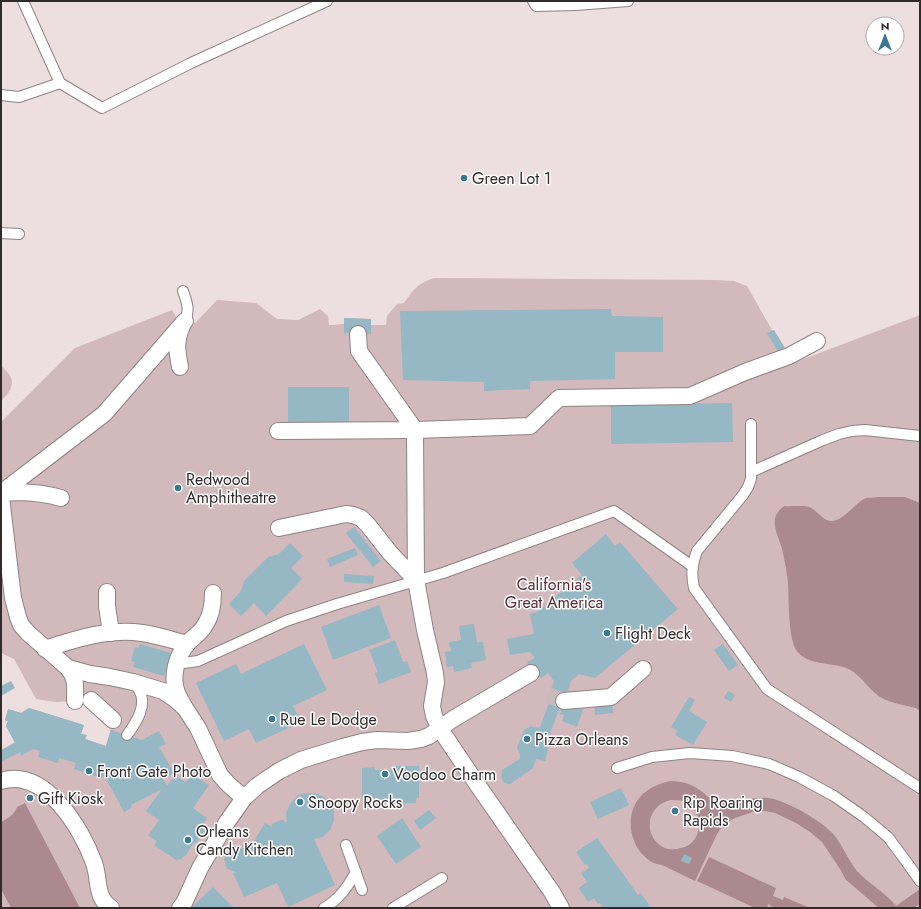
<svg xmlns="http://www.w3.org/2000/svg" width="921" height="909" font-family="Jost,sans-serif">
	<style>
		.green { fill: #d2b9bc }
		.water { fill: #ab8a8f; fill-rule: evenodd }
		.building { fill: #96b7c4 }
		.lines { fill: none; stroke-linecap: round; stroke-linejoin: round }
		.pedestrian-tunnel { stroke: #c7babc; stroke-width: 16; stroke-dasharray: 16 8; stroke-linecap: butt }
		.service-casing { stroke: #908284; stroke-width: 12 }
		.pedestrian-casing { stroke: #908284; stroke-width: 18 }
		.service { stroke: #fff; stroke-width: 10 }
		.pedestrian { stroke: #fff; stroke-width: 16 }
		.poi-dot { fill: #3b788f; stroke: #fff; stroke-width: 1.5 }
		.labels { text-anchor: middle; stroke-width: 3; stroke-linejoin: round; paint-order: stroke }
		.poi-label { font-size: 16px; fill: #302a2b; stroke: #fff; text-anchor: start }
		.park-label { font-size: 16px; fill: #5a2a34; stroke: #fff }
	</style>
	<rect width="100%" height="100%" fill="#eddee0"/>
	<!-- green -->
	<g class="green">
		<path d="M434,278L716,280L734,281L747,286L772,330H774L793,363L920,315V908H1V750L15,742L6,726L8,721L5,720L8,709L21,713L29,708L84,725L81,734L87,735L85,739L106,746L113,720L91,700L56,702L36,699L14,659L1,653V422L75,348L172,310L178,320L195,323L217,300L256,303L277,319L298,320L320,309L328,316L329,325L344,324L345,318L371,319V325H386L387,316L397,304L404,303C414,289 417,284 434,278Z"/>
		<path d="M1,366C17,379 14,388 1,401Z"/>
	</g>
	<!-- water -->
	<g class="water">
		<path d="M877,497H905L920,503V711L916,708C907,706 891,703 884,699C869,692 862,674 846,668C831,662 807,666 796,650C788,636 789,600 788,583C787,573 785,563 783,553C781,542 773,530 775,518C777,512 780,509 784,506C792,507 802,505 809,507C817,510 822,520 830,521C843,522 854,504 864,499C868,497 873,498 877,497Z"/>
		<path d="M670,781C691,782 697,787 713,801C723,801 733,801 743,800C752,799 759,797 768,798C786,800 822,821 834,835C843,846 848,860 857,871C869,884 885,892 896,906L920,889V904L914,908H879L846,880L840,869L822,842L810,832L796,823L775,813L765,811H756L735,818L728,822L722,827L717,834L695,881L662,865C655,864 650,862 645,857C629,842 625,815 640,797C648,788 658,784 670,781ZM670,800C675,800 679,800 683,801C697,806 703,824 696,837C693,843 687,847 681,848C651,858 634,811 670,800Z"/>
		<path d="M25,803L80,908H11L1,889V822C9,818 14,815 17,807Z"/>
		<polygon points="709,857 776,888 773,896 783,900 784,897 810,908 774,908 768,904 767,908 755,908 697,881"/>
	</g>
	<!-- building -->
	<g class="building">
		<polygon points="611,309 612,316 663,317 663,352 615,352 615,379 530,381 530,389 484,391 484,382 403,380 400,311"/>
		<polygon points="344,318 371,319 371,334 344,333"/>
		<polygon points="774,330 785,348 778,352 767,333"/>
		<rect x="288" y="387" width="61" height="35"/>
		<polygon points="732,403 733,442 611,444 611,405"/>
		<polygon points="354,527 381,561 373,567 346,533"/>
		<polygon points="606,534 615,546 620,542 678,609 595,678 579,674 571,681 564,703 583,710 577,727 562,721 564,715 560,714 563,705 561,704 549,736 551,737 545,761 536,759 533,768 510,784 504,783 501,777 502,770 520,759 520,755 517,747 524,730 531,726 539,728 539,730 550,700 547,699 554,681 548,673 541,678 527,662 535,658 530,652 510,655 507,639 534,634 530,614 537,612 582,575 572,563"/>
		<polygon points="290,543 303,556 291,568 302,579 266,616 254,603 241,616 229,604 241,591 244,581 268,557 279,554"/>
		<polygon points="355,548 358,555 330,567 327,559"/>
		<polygon points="344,574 374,576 373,584 344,582"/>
		<polygon points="379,605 391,638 333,660 321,627"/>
		<polygon points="474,624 477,642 483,642 486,660 471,663 472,668 454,672 453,666 447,667 445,652 451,651 449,642 461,640 459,626"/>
		<polygon points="395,640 403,662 407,661 411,672 379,684 375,673 378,672 369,650"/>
		<polygon points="140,644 171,653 164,676 133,667 135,662 131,661 135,647 138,648"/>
		<polygon points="304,644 327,690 293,706 301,722 256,743 249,729 224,741 196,683 236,664 241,674"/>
		<polygon points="723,644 738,665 729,671 714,650"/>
		<polygon points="11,681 15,688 1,696 1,686"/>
		<polygon points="728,691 735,695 731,702 724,698"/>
		<polygon points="689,697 695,700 689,711 707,722 693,745 675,735 678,731 671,727"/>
		<polygon points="612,702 613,713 595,715 594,704"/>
		<polygon points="29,708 84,725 81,734 87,735 85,739 106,746 111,730 142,740 159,731 166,744 159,747 174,773 163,779 167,786 175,775 186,782 192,774 209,785 193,808 207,818 201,827 205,830 196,843 194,842 186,855 181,859 176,860 154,845 157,841 148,836 159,820 146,811 162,789 131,805 132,807 124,812 104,775 102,778 74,769 76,763 59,758 58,763 38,757 40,751 33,749 21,756 20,752 1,762 1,750 15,743 6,726 8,721 5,720 8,709 21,713"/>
		<polygon points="396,766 419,766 419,798 416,798 416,803 377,804 377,798 362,797 362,768 375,767 375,770 396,770"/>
		<polygon points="621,788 629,805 598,819 590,802"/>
		<polygon points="305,793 315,793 324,797 330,803 334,811 334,820 330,830 323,837 314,839 335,885 288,907 277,883 244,897 233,873 236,872 227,869 224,859 231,849 241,847 248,851 265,823 273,827 271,824 283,819 285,822 287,822 286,813 290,804 297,796"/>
		<polygon points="429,810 436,818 420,830 414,821"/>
		<polygon points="402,818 421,847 396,864 377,836"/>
		<polygon points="597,838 638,895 641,893 651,908 603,908 600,903 598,904 594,898 588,902 579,888 587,882 581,873 589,868 587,864 585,865 576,852"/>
		<polygon points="684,854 692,858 689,864 681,861"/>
		<polygon points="213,887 234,908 191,908"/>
	</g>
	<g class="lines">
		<!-- pedestrian-tunnel -->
		<polyline class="pedestrian-tunnel" points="548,695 564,701"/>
		<defs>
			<g id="service">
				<polyline points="23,1 60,83 102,108 191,63 327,1"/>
				<polyline points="533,1 536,6 576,5 628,1"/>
				<polyline points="1,95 19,97 60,83"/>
				<polyline points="1,233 19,234"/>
				<path d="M183,291C187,303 190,309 185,321"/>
				<path d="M751,424V479L748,487L743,495L697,551C692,565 691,574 694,588L767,689L920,788"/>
				<polyline points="751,472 823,440 839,434 852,431 865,430 920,436"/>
				<polyline points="176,664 198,661 286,621 337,604 443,573 614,511 692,566"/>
				<path d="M127,735C136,723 148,705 139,690C138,687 135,685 133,682"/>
				<polyline points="617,768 652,757 690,753 732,756 769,764 799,777 834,796 864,817 888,837 908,864 920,881"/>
				<polyline points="346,845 362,890"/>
				<path d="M324,908C339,900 348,886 356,872"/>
				<polyline points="393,908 442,878"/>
			</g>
			<g id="pedestrian">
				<polyline points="358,334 359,351 415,430 416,580 425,630 435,673 436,682 432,706 434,716 440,729 479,787 552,892 561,908"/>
				<path d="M180,367C177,351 175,342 182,326"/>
				<polyline points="278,431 415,430 530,426 559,398 690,396 745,372 789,356 817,341"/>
				<polyline points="1,493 104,414 185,321"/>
				<path d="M1,493C22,491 41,492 61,498"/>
				<path d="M1,497L13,598L18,617L21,625L28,633L68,668C77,679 75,687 75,701"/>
				<polyline points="279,528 346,514 353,515 361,518 368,525 390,553 416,580"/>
				<polyline points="107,592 107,606 111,633"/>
				<path d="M45,649C76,639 109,628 142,633C157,635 172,640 187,644"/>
				<polyline points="68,668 90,674 110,677 133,682 163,691 175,699 185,708 198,728 220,775 228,784 244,798"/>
				<polyline points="91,700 113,720"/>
				<polyline points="564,701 611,697 643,669"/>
				<path d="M184,707C182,702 179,698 177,693C171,677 176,656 188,643C193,637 201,633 205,625C212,615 213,604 213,593"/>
				<path d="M1,781C45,767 82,829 94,863C98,874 97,886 101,896C103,901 107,905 111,908"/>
				<polyline points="180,908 184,903 200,868 227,822 244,798 257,786 279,771 301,760 343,747 362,742 377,740 408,741 421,739 429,736 453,719 531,673"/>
			</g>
		</defs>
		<!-- service casing -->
		<use href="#service" class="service-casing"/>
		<!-- pedestrian casing -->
		<use href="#pedestrian" class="pedestrian-casing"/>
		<!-- service -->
		<use href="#service" class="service"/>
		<!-- pedestrian -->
		<use href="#pedestrian" class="pedestrian"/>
	</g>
	<!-- markers -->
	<g class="poi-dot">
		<circle cx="464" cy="178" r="4"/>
		<circle cx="178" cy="488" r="4"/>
		<circle cx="607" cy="633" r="4"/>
		<circle cx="272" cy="719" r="4"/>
		<circle cx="527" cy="739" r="4"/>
		<circle cx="89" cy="771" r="4"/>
		<circle cx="385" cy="774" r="4"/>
		<circle cx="30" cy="798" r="4"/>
		<circle cx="300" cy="802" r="4"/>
		<circle cx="675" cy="811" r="4"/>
		<circle cx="188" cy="840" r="4"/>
	</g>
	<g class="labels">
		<!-- poi labels -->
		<g class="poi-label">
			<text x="472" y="184">Green Lot 1</text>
			<text x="186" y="485">Redwood<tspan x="186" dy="18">Amphitheatre</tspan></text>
			<text x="615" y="639">Flight Deck</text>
			<text x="280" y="725">Rue Le Dodge</text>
			<text x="535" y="745">Pizza Orleans</text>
			<text x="97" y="777">Front Gate Photo</text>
			<text x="393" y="780">Voodoo Charm</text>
			<text x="38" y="804">Gift Kiosk</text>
			<text x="308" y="808">Snoopy Rocks</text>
			<text x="683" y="808">Rip Roaring<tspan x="683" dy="18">Rapids</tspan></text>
			<text x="196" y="837">Orleans<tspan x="196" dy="18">Candy Kitchen</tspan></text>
		</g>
		<!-- park labels -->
		<g class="park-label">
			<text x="554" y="590">California's<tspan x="554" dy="18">Great America</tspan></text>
		</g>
	</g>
	<!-- border -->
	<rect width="921" height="909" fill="none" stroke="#302a2b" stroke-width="4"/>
	<!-- north arrow -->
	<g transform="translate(885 36)"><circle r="19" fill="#ffffff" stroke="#acaaaa"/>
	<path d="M0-3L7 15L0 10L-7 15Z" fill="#3b788f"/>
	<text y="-6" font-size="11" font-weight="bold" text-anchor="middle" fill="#302a2b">N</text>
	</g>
</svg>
